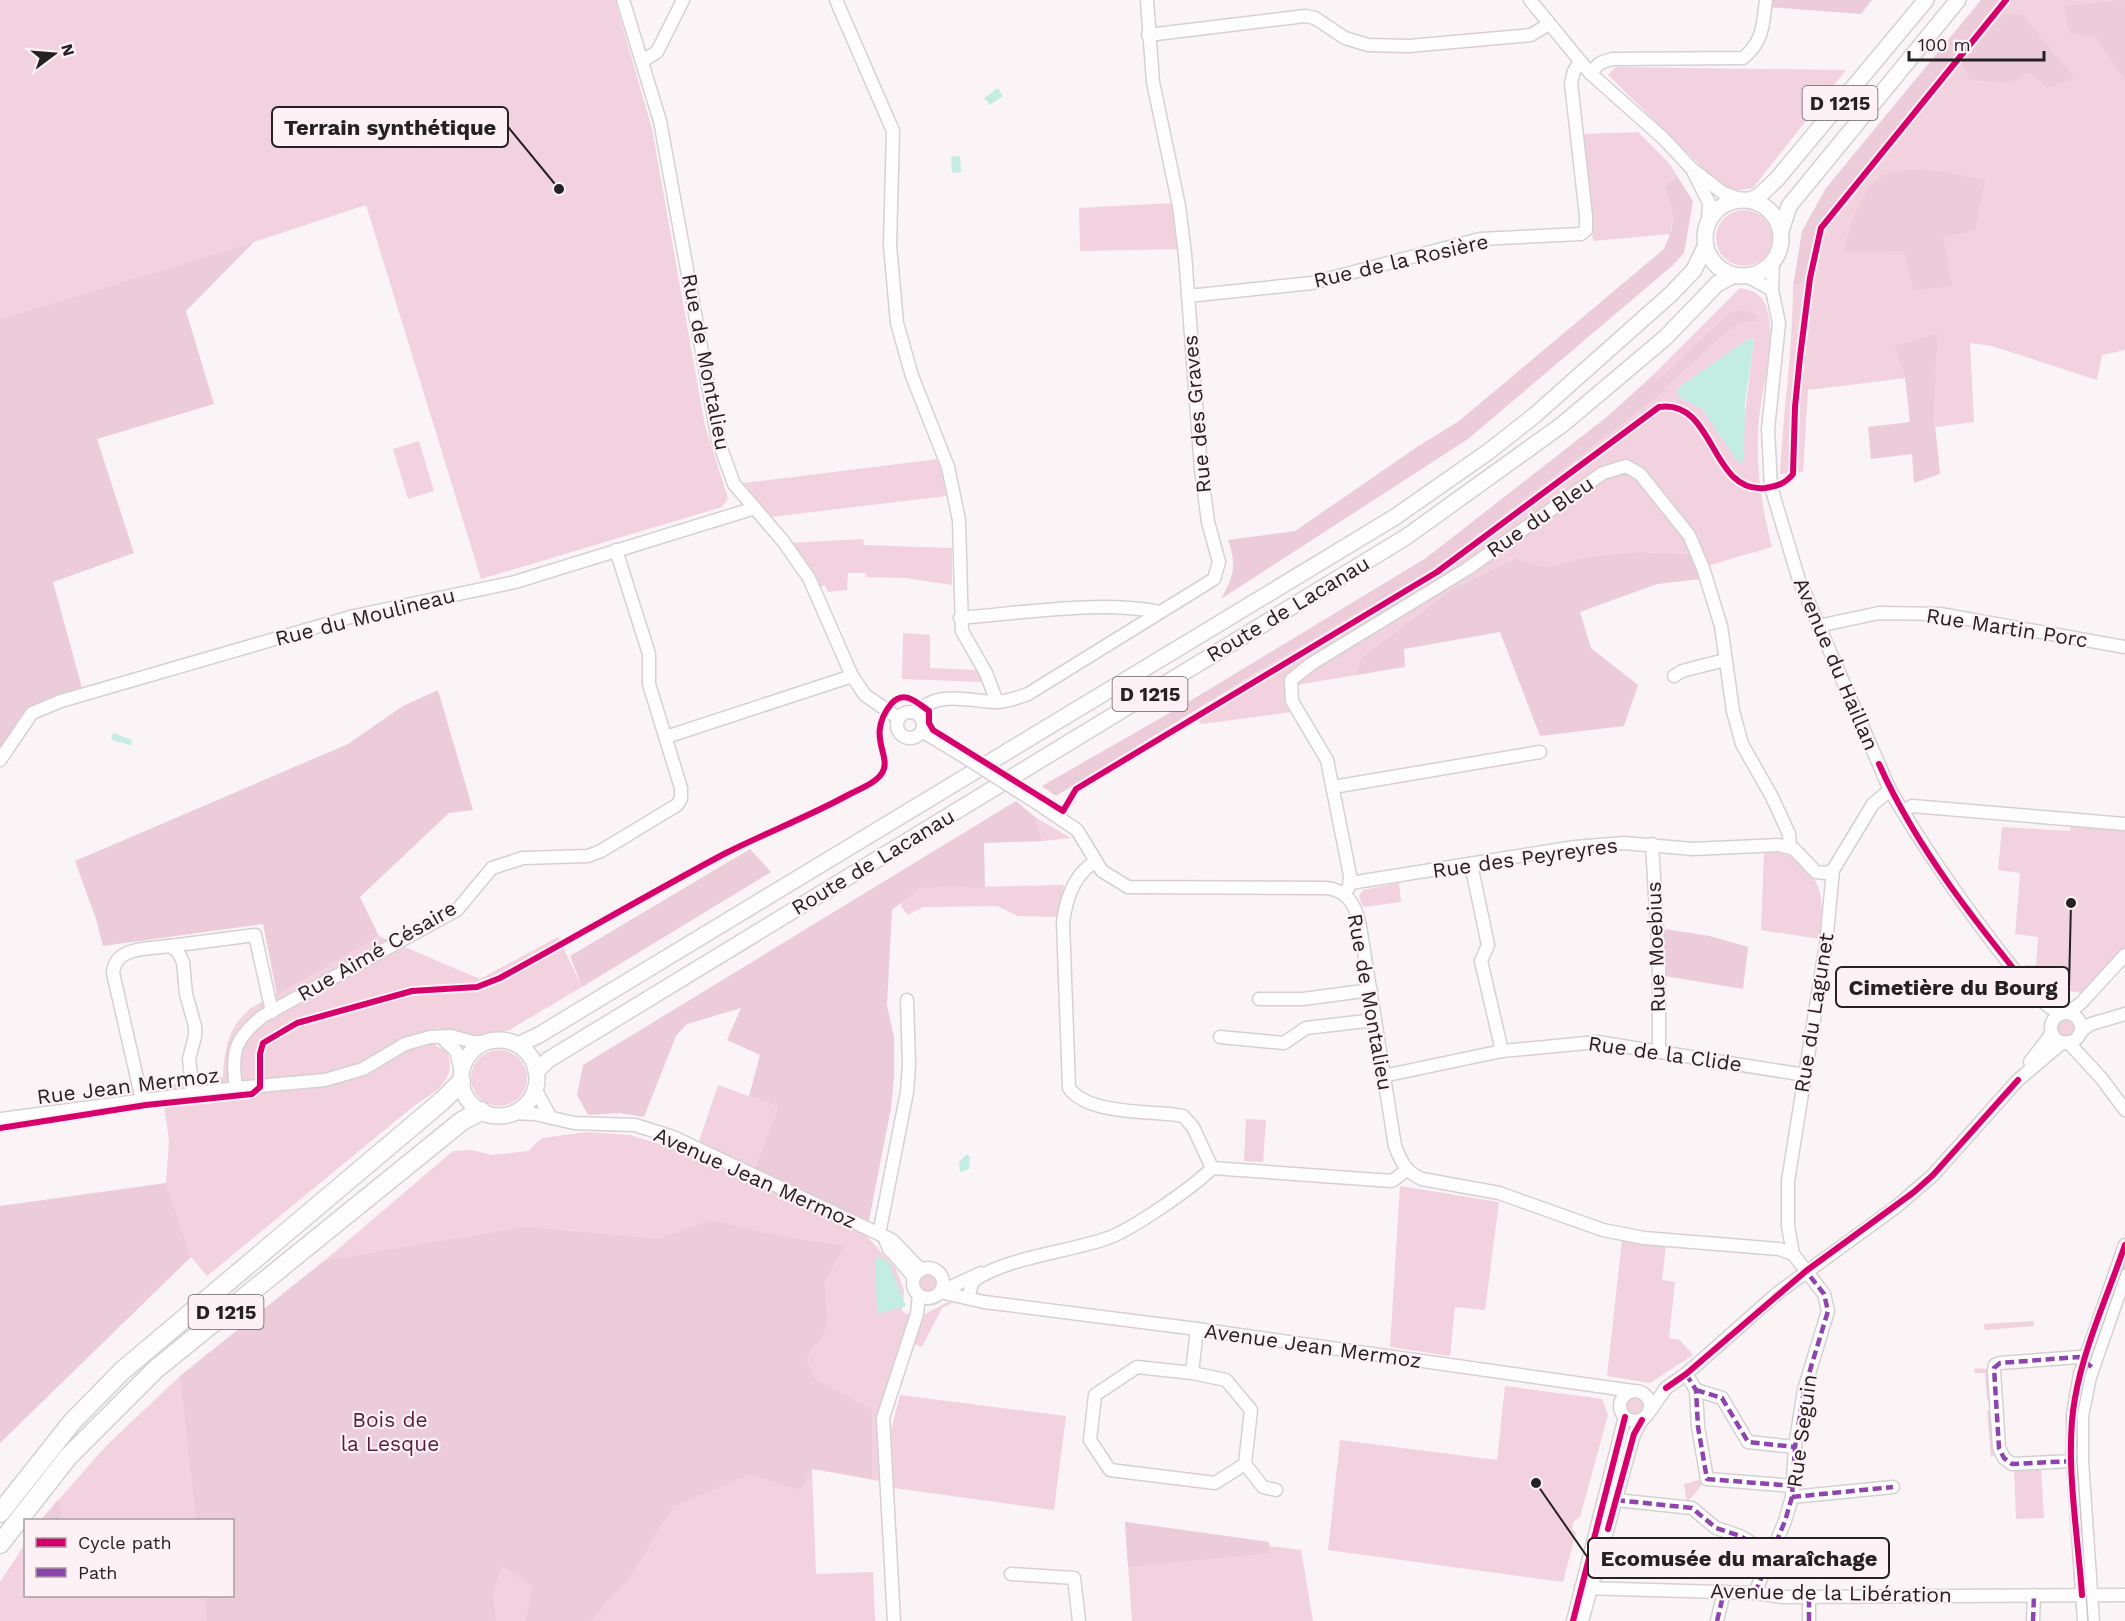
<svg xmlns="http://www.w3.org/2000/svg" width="2125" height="1621" font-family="'Work Sans',sans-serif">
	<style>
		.green { fill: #f2d2de; fill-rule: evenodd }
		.forest { fill: #ecccd8 }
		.water { fill: #c3ede2 }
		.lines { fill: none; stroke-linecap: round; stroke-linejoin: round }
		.minor-casing { stroke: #d5d1d2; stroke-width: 15 }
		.major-casing { stroke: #d5d1d2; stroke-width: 18 }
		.highway-casing { stroke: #d5d1d2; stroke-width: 21 }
		.minor { stroke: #fefdfe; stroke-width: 12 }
		.major { stroke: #fefdfe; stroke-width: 15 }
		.highway { stroke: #fefdfe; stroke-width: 18 }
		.tram { stroke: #c9c7c7; stroke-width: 1.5 }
		.minor-bridge-casing { stroke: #d5d1d2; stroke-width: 15; stroke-linecap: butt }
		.minor-bridge { stroke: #fefdfe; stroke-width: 12 }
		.quiet { stroke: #8e44ad; stroke-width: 4.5; stroke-dasharray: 9 4.5; stroke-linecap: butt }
		.cycleway-casing { stroke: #fdf1f5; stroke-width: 10 }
		.cycleway { stroke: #d6006c; stroke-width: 6 }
		.labels { text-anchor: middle; stroke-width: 4.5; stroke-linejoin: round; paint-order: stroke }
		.shield { fill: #fdf1f5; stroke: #665f62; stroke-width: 1.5 }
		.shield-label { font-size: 20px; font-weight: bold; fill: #252123 }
		.street-label { font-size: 21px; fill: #252123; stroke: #fdf1f5 }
		.park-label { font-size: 21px; fill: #5b1c3a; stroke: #fdf1f5 }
		.leader { fill: none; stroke: #252123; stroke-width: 2 }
		.callout-dot { fill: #252123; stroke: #fdf1f5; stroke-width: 2 }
		.callout { fill: #fdf1f5; stroke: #252123; stroke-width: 2 }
		.callout-label { font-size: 22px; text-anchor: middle; font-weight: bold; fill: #252123 }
	</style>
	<rect width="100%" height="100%" fill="#faf4f6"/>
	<!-- green -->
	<g class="green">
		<polygon points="0,0 615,0 652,129 705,426 728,498 722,507 481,579 366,205 254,242 0,319"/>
		<path d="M2000,0H2125V350L2102,355L2097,380L1992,346L1970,343L1974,422L1936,427L1934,413L1894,346L1905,378L1808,390L1803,472L1780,474C1783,411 1793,349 1793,286L1804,281L1817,226Z"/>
		<polygon points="1616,67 1846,70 1753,188 1734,191 1713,178 1608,75"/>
		<polygon points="1638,132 1670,164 1677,176 1664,186 1674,210 1670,234 1593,241 1583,134"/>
		<polygon points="1173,203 1179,249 1080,251 1079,208"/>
		<circle cx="1744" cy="238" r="28"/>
		<path d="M1740,288C1754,290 1763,295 1767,309C1777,339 1762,387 1759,419C1755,463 1761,504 1772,547L1710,565L1700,579L1691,554L1638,552L1590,556L1546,567L1516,558L1450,590L1361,658L1356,675L1297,685L1285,697L1292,712L1201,724L1192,714L1279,659L1433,569L1666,391L1653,375ZM1750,338L1754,339L1739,463L1702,408L1679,387Z"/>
		<polygon points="419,441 434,491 408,499 393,449"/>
		<polygon points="939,459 946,496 771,517 743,483"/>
		<polygon points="863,539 864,545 952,548 952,585 905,578 866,577 866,573 848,573 847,590 828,592 825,585 819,588 806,564 790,543"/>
		<polygon points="903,633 930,635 930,668 976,670 983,682 902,679"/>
		<polygon points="1035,817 1071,838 1043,841"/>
		<polygon points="2071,824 2125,828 2125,947 2083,993 2068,991 2067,995 2054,1000 2055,990 2039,980 2025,965 2036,965 2038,937 2015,934 2020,873 1998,870 2002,827 2070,831"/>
		<path d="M1764,852C1781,852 1790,854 1802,865C1828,889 1821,907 1820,939L1761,930Z"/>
		<polygon points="1399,883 1401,902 1365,907 1362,905 1359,896 1363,890"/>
		<polygon points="1064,885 1058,917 1018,916 997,906 923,907 908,915 901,907 902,902 921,888"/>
		<path d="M379,936L480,979L558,937L582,987L509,1030L475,1035L436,1028V1046L447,1051C457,1080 437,1091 415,1105L207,1276L191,1257L166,1183L169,1140L161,1086L223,1077C225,1047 228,1027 251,1008Z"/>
		<circle cx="2066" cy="1027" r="9"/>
		<circle cx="499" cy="1078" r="28"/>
		<polygon points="718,1085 778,1107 754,1169 699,1141"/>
		<polygon points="1246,1119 1266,1120 1263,1162 1244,1161"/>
		<polygon points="587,1132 630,1135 685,1152 864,1233 896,1269 904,1290 902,1311 907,1314 912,1313 890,1394 885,1482 812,1469 816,1574 873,1572 875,1621 0,1621 0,1582 25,1544 26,1596 232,1596 232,1520 41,1520 107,1445 180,1376 324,1261 453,1151 471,1150 493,1155 528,1151 542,1138"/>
		<polygon points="1400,1186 1499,1202 1485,1310 1455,1307 1450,1356 1390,1347"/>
		<polygon points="1622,1240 1666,1246 1662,1280 1675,1282 1669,1338 1680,1340 1693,1355 1650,1383 1607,1376"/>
		<circle cx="928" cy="1283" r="9"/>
		<polygon points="948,1302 953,1303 942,1308 922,1347 914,1344 925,1314"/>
		<polygon points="2034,1321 2034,1326 1985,1330 1984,1324"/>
		<polygon points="1975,1368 1988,1369 1989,1400 1987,1400 1985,1373 1974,1373"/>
		<polygon points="1505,1386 1602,1399 1608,1415 1580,1517 1574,1521 1572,1529 1576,1533 1563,1582 1328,1550 1340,1440 1497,1460"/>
		<polygon points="900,1395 1066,1416 1054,1510 894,1488 891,1430"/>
		<circle cx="1635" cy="1406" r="10"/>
		<polygon points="1987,1410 1992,1413 1995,1454 1991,1458"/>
		<polygon points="2041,1466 2044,1518 2016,1519 2014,1468"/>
		<polygon points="1703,1479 1704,1482 1687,1503 1684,1484"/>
		<polygon points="1125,1522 1269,1542 1270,1546 1301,1550 1313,1621 1132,1621"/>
	</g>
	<!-- forest -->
	<g class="forest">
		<polygon points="1769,0 1872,0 1861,14 1768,7"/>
		<polygon points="1981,0 2000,0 1817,226 1804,282 1793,286 1802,231 1826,188"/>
		<polygon points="2125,0 2125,80 2096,38 2070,33 2064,6"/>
		<polygon points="2003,14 2023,15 2074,78 2047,88 2030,72 2010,83 1971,80 1960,64"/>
		<path d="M1940,171L1985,180L1975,230L1943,237L1952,286L1914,290L1904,251L1843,252C1851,226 1862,178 1893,172C1908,169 1925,171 1940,171Z"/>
		<path d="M1677,176L1693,201L1684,253L1672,266L1468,439L1221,599C1234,575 1237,567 1228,540L1295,531L1417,447L1459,421L1664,249C1676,222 1675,213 1664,186Z"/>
		<polygon points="254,242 186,311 214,404 97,439 134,553 53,582 82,688 31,706 0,750 0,319"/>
		<polygon points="1743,310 1757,316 1756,321 1741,322 1726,332 1664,388 1666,391 1433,569 1279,659 1056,796 1042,786 1185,704 1426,558 1608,416 1653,375 1658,380 1730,313"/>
		<polygon points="1937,334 1934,413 1940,474 1914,483 1912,454 1871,459 1868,427 1910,422 1905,378 1894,346"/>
		<polygon points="1638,552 1691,554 1700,579 1657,584 1580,612 1591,648 1638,685 1624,726 1540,736 1500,632 1404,649 1405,667 1356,675 1361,658 1450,590 1516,558 1546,567 1590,556"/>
		<polygon points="438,690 473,810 449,813 360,897 379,936 277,995 263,924 103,946 96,919 75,861 348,744 403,706"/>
		<polygon points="1016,801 1035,817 1043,841 984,843 985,887 921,888 892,910 887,1005 894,1037 894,1078 891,1108 868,1225 754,1169 778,1107 749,1096 760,1055 727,1040 741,1008 687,1024 676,1036 644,1117 619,1113 588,1115 577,1095 583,1065"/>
		<polygon points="750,849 771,872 582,987 570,956"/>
		<polygon points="1664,929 1710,936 1748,947 1743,989 1665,976"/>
		<polygon points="166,1183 191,1257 0,1443 0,1206"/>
		<polygon points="712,1220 779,1236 845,1246 824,1282 827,1327 806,1359 814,1378 872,1410 872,1479 812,1468 799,1490 751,1474 672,1507 631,1576 590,1621 526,1621 532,1586 502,1566 493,1592 496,1621 207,1621 204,1596 232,1596 232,1520 196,1520 180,1376 324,1261 526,1227 657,1239"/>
		<polygon points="58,1500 62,1513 59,1520 41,1520"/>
		<polygon points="1125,1522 1269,1542 1270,1553 1128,1567"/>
	</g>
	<!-- water -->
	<g class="water">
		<polygon points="998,88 1003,96 990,105 984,98"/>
		<polygon points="960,156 961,172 952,173 951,157"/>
		<polygon points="1750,338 1754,340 1745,402 1744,462 1739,463 1702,409 1677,396 1679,387"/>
		<polygon points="113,733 132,740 131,745 111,740"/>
		<polygon points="967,1154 970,1157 969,1169 960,1172 959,1162"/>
		<polygon points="875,1255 889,1263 906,1306 877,1314"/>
	</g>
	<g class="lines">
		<defs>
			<g id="minor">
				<polyline points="623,0 660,121 718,440 734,484 783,541 809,578 852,676 865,695 898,718"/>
				<polyline points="836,0 893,131 890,245 897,323 912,376 948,467 959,520 962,631 986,673 997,702"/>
				<polyline points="1530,0 1590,73 1664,139 1691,168 1723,193 1740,199"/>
				<polyline points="1148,35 1305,16 1315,18 1345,38 1368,45 1409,46 1531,35 1549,24"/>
				<polyline points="642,61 657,52 683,0"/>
				<path d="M1590,73L1600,63L1612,59L1743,58C1763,42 1763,25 1766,0"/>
				<polyline points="1693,171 1709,203 1708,221"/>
				<path d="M1773,262L1772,290L1779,323L1768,429L1771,487L1799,580L1890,790C1923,847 1960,900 2000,952C2018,974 2035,1001 2061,1014"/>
				<polyline points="1747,276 1772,290"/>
				<polyline points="1188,296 1312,283 1480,239 1581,234 1586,230 1586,216 1571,83 1574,71 1580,62"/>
				<path d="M960,618C1023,613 1098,600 1160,612"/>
				<polyline points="1818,626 1879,613 1940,614 2125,647"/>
				<polyline points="1674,676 1682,671 1725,660"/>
				<circle cx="910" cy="725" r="13"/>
				<path d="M918,713C935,690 969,701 995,702C1006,702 1017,698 1028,694L1214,579L1219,562L1208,522L1201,469L1185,254L1179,206L1153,82L1147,0"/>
				<polyline points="922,731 955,751"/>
				<polyline points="666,737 852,676"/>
				<polyline points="0,760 32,713 61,701 354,616 515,582 755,508"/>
				<polyline points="1333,787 1540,752"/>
				<path d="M1034,801L1077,830L1102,871L1128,887L1326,888C1348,890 1356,906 1360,926L1395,1146C1401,1162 1406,1172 1422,1179L1499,1193L1603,1230L1644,1238L1779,1249L1793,1254L1824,1294L1828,1311L1804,1390L1795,1447L1792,1497L1785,1521L1755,1593"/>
				<polyline points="1903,811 1912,806 2125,824"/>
				<polyline points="1652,844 1659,962 1659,1050"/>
				<path d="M1095,862C1074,874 1066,900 1063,922L1069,1088C1089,1116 1152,1110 1183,1116L1193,1127L1212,1168"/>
				<polyline points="1471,864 1488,945 1481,961 1502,1051"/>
				<polyline points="1350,883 1575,847 1624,843 1693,849 1779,845 1794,849 1816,872 1826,873 1833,870"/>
				<polyline points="1343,894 1349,887 1350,875 1327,760 1292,701 1291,680 1311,664 1467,569 1603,473 1626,466 1640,474 1689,535 1703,568 1721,626 1733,711 1742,744 1772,797 1789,834 1790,847"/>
				<polyline points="170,946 255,935 272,1012"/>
				<polyline points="1259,999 1303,999 1371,990"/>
				<polyline points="2068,1013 2081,1003 2125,955"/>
				<circle cx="2066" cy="1028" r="15"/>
				<polyline points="2081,1031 2091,1024 2125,1014"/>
				<polyline points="441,1037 456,1051 461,1071"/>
				<polyline points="1220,1037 1284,1043 1306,1028 1375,1020"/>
				<polyline points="2068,1042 2102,1079 2125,1110"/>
				<polyline points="2030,1062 2052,1033"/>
				<polyline points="1383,1076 1502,1051 1597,1042 1805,1075"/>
				<path d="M236,1088C231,1052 234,1039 263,1016L457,910L492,868L523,858L588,856L601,851L677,805L681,799V788L649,684V654L616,550"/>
				<polyline points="535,1089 551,1118"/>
				<path d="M142,1100L113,973C115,946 149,949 170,946L178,952L183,962L186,994L195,1026V1036L189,1059L193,1094"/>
				<polyline points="512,1113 535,1114 574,1123 635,1125 673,1137 892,1240 920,1269"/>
				<polyline points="0,1119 236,1088 325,1080 363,1069 405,1044 430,1037 451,1036 473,1042 486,1042"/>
				<polyline points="879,1234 907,1092 909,1064 907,1000"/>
				<polyline points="885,1239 889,1249 914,1277"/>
				<polyline points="1793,1254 1788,1226 1788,1181 1826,944 1833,870 1873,804 1890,790"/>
				<circle cx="928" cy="1283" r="15"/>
				<polyline points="953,1286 981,1273"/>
				<path d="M970,1291L973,1281C1005,1258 1067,1252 1105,1239C1129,1232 1195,1186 1212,1168L1392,1181L1407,1170"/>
				<polyline points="940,1292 984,1302 1197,1329 1633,1391"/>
				<polyline points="1192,1373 1137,1367 1095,1395 1090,1440 1110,1470 1215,1483 1245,1464 1251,1410 1226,1380 1192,1373 1197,1329"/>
				<polyline points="1686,1374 1696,1390 1698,1427 1707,1479 1794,1486"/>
				<polyline points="1696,1390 1722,1398 1748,1442 1795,1447"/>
				<circle cx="1635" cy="1406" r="15"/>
				<polyline points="1650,1411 1666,1388 1686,1374 1779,1292 1896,1207 1933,1175 2018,1080 2063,1042"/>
				<polyline points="2073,1461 2012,1464 2004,1458 1999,1448 1994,1371 1995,1365 2000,1363 2079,1357 2091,1364"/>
				<polyline points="1245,1464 1263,1487 1276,1490"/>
				<polyline points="1792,1497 1893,1487"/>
				<polyline points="1616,1500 1692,1508 1716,1528 1740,1536 1770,1554"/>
				<polyline points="1011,1574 1074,1578 1079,1621"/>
				<polyline points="1581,1588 1755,1593 1783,1597 2125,1595"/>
				<polyline points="894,1621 883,1418 917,1314 919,1295"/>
				<polyline points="1573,1621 1625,1417"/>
				<polyline points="1582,1621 1634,1434 1642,1420"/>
				<polyline points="1717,1621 1724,1592"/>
				<polyline points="1809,1621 1809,1597"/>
				<polyline points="2033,1621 2034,1595"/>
				<polyline points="2084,1621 2073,1461 2073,1414 2080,1374 2125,1245"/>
				<polyline points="2093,1621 2082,1461 2082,1416 2090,1377 2125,1276"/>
			</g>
			<g id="major">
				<circle cx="1743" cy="238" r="38"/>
				<polyline points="1750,200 1759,196 1777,179 1926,0"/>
				<polyline points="1781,231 1789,206 1958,0"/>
				<circle cx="499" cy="1078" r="38"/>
				<polyline points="518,1045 539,1035 1395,517 1488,452 1535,415 1671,294 1694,270 1705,247"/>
				<polyline points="536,1072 548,1060 1406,537 1563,424 1666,337 1717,284 1734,275"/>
			</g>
			<g id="highway">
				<polyline points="0,1513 72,1422 122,1371 442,1101 461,1082"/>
				<polyline points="0,1544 68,1457 156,1369 462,1121 481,1111"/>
			</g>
		</defs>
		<!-- minor casing -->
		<use href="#minor" class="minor-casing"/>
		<!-- major casing -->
		<use href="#major" class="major-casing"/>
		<!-- highway casing -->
		<use href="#highway" class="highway-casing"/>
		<!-- minor -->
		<use href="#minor" class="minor"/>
		<!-- major -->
		<use href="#major" class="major"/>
		<!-- highway -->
		<use href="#highway" class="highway"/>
		<!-- tram -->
		<polyline class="tram" points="2088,1621 2077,1461 2077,1415 2085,1375 2125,1261"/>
		<defs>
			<polyline id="minor-bridge" points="955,751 1034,801"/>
		</defs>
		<!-- minor-bridge casing -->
		<use href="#minor-bridge" class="minor-bridge-casing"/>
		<!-- minor-bridge -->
		<use href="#minor-bridge" class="minor-bridge"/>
		<!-- quiet -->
		<g class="quiet">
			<polyline points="1686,1374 1696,1390 1698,1427 1707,1479 1794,1486"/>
			<polyline points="1696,1390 1722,1398 1748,1442 1795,1447"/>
			<polyline points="2073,1461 2012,1464 2004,1458 1999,1448 1994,1368 2000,1363 2079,1357 2093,1368"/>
			<polyline points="1792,1497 1893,1487"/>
			<polyline points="1616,1500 1692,1508 1716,1528 1740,1536 1770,1554"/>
			<polyline points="1755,1593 1785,1521 1792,1497 1795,1447 1804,1390 1828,1311 1824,1294 1806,1271"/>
			<polyline points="1717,1621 1724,1592"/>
			<polyline points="1809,1621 1809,1597"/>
			<polyline points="2033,1621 2034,1595"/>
		</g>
		<defs>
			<g id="cycleway">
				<path d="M1879,764C1917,849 1976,923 2035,995"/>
				<path d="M0,1128L146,1105L252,1094L260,1087V1054L263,1043L297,1023L412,991L477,987L500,978C575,937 649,894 724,854C765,833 808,817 848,795C859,789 876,783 882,773C893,756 865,737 891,704C904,689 916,702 929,711V723L933,730L1063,811L1076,789L1437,572L1659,407C1715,398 1710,494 1765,488C1777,486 1785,484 1793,474L1795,407L1800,357L1810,278L1821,228L2006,0"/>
				<polyline points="1666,1388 1686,1374 1806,1271 1914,1192 1933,1175 2018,1080"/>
				<polyline points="1608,1529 1634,1434 1642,1420"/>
				<path d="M2082,1595C2078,1534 2064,1457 2075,1398C2084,1346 2108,1295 2125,1245"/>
				<polyline points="1573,1621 1625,1417"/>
			</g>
		</defs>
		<!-- cycleway casing -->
		<use href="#cycleway" class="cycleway-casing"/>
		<!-- cycleway -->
		<use href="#cycleway" class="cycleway"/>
	</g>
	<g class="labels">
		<!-- shield labels -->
		<g class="shield">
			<rect x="1802.5" y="86" width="75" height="34" rx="4.5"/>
			<rect x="1112.5" y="677" width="75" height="34" rx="4.5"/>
			<rect x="188.5" y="1295" width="75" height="34" rx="4.5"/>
		</g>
		<g class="shield-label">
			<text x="1840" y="110">D 1215</text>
			<text x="1150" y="701">D 1215</text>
			<text x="226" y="1319">D 1215</text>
		</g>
		<!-- street labels -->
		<g class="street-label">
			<text transform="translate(1401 261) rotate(-13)" y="7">Rue de la Rosière</text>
			<text transform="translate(706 362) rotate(79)" y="7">Rue de Montalieu</text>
			<text transform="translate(1197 414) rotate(-95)" y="7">Rue des Graves</text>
			<text transform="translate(1540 517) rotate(-35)" y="7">Rue du Bleu</text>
			<text transform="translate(1288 609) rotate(-31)" y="7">Route de Lacanau</text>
			<text transform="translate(365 617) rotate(-14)" y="7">Rue du Moulineau</text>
			<text transform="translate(2007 628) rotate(9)" y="7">Rue Martin Porc</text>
			<text transform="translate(1836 664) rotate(67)" y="7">Avenue du Haillan</text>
			<text transform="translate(1525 858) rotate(-8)" y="7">Rue des Peyreyres</text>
			<text transform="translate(873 862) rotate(-31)" y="7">Route de Lacanau</text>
			<text transform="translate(1656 947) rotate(-92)" y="7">Rue Moebius</text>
			<text transform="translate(377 951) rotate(-30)" y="7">Rue Aimé Césaire</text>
			<text transform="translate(1370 1002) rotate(80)" y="7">Rue de Montalieu</text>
			<text transform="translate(1814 1013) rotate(-81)" y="7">Rue du Lagunet</text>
			<text transform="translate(1665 1054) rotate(8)" y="7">Rue de la Clide</text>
			<text transform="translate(128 1086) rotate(-7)" y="7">Rue Jean Mermoz</text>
			<text transform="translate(755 1178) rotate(24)" y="7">Avenue Jean Mermoz</text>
			<text transform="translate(1313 1346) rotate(8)" y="7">Avenue Jean Mermoz</text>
			<text transform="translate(1802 1431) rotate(-82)" y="7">Rue Seguin</text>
			<text transform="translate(1831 1593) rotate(1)" y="7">Avenue de la Libération</text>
		</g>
		<!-- park labels -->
		<g class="park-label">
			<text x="390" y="1427">Bois de<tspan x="390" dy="24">la Lesque</tspan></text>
		</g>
	</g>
	<!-- callouts -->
	<path class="leader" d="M559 189L508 127M2071 903L2069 987M1536 1483L1588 1558"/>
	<g class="callout-dot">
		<circle cx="559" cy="189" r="6"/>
		<circle cx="2071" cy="903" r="6"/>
		<circle cx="1536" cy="1483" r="6"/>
	</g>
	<g class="callout">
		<rect x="272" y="107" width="236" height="40" rx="6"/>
		<rect x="1836" y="967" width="233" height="40" rx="6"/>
		<rect x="1588" y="1538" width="301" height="40" rx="6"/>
	</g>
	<g class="callout-label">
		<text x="390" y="135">Terrain synthétique</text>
		<text x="1953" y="995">Cimetière du Bourg</text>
		<text x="1739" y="1566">Ecomusée du maraîchage</text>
	</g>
	<!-- legend -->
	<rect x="24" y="1519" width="210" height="78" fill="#fdf1f5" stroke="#a79ea1" stroke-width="1.5"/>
	<rect x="36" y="1538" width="30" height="9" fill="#d6006c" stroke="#a79ea1" stroke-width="1.5"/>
	<text x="78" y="1549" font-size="18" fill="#252123">Cycle path</text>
	<rect x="36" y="1568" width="30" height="9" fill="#8e44ad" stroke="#a79ea1" stroke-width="1.5"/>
	<text x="78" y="1579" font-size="18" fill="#252123">Path</text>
	<!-- north arrow -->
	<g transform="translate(54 54) rotate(74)" stroke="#fdf1f5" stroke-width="4.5" paint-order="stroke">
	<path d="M0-4.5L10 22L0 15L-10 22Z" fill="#252123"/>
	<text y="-9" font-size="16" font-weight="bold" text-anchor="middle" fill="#252123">N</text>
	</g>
	<!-- scale -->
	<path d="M1909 51v9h135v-9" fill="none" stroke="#252123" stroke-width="3"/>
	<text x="1918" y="51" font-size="18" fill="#252123" stroke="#fdf1f5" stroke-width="4.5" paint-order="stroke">100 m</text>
</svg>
